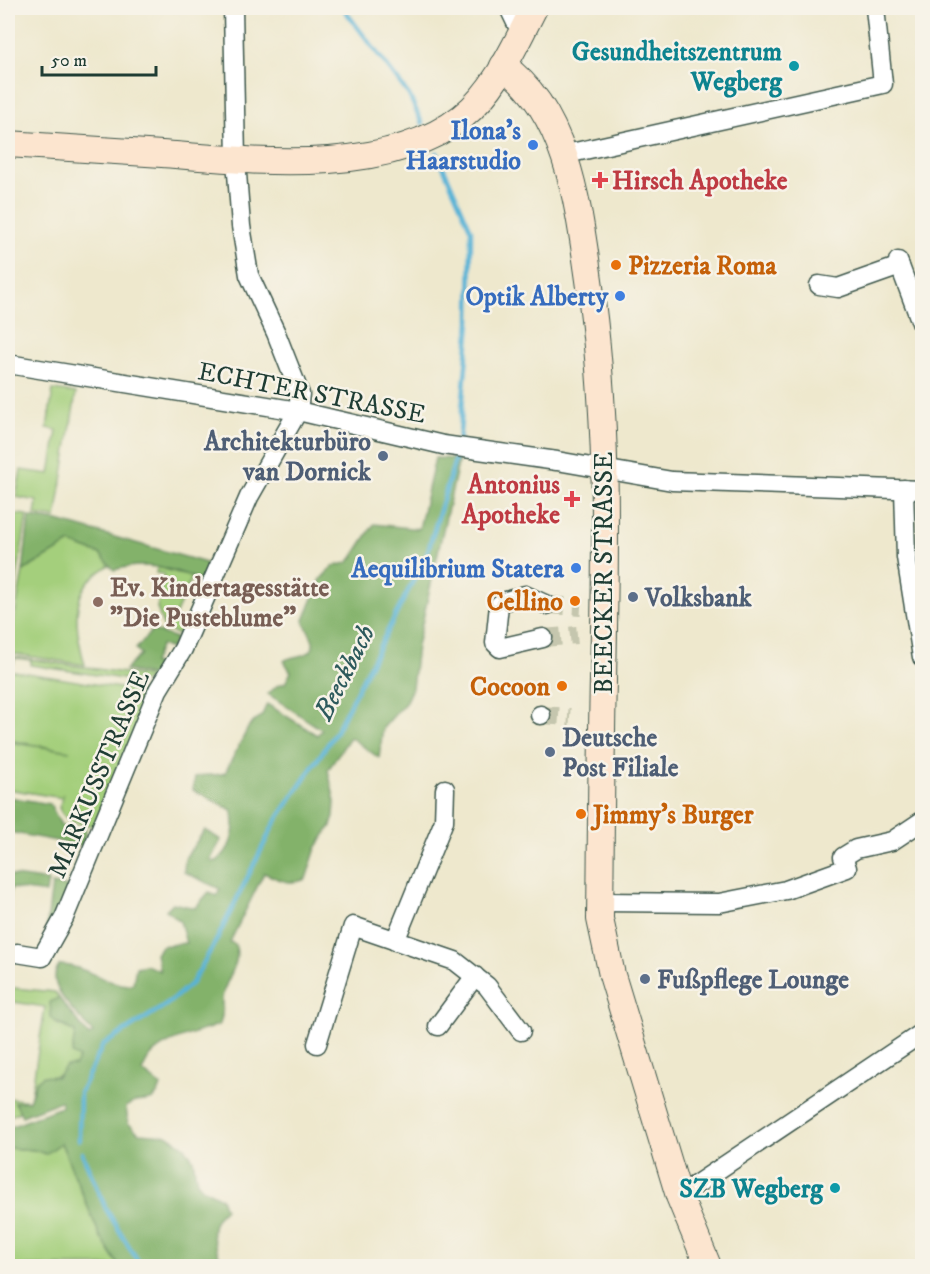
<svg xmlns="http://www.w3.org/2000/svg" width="930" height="1274" font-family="'IM FELL DW Pica',serif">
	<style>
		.green { fill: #a4cf7b; stroke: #628658; stroke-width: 1.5 }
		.forest { fill: #83b26b; stroke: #517850; stroke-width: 1.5 }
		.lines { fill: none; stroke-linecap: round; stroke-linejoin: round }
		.stream { stroke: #58b3d6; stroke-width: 4.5 }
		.street-tunnel { stroke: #c5c6ae; stroke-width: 18; stroke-dasharray: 18 9; stroke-linecap: butt }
		.street-casing { stroke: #3e574b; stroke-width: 21 }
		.secondary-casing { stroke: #3e574b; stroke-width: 28 }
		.street { stroke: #fff; stroke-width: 18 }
		.secondary { stroke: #fce5cf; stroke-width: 26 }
		.culture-dot { fill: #0f9aa8; stroke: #f7f3e8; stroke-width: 2 }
		.shop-dot { fill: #3f7fe0; stroke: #f7f3e8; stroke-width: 2 }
		.health-dot { fill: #e0444e; stroke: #f7f3e8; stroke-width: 2 }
		.food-dot { fill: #e8710a; stroke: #f7f3e8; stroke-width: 2 }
		.service-dot { fill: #5c6f8a; stroke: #f7f3e8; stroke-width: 2 }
		.education-dot { fill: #8d6e63; stroke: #f7f3e8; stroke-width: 2 }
		.labels { text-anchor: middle; stroke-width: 5; stroke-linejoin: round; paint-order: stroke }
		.culture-label { font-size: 26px; font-weight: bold; fill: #0d838f; stroke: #f7f3e8; text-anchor: end }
		.shop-label { font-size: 26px; font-weight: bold; fill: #366cbe; stroke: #f7f3e8; text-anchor: end }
		.health-label { font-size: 26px; font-weight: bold; fill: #be3a42; stroke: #f7f3e8; text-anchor: start }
		.food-label { font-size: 26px; font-weight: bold; fill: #c56008; stroke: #f7f3e8; text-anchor: start }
		.street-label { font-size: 26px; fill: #1f3d34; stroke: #f7f3e8 }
		.service-label { font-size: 26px; font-weight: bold; fill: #4e5e75; stroke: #f7f3e8; text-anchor: start }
		.education-label { font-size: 26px; font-weight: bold; fill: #785e54; stroke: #f7f3e8; text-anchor: start }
		.water-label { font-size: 27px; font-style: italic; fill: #2d5a5c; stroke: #f7f3e8 }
	</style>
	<rect width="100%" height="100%" fill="#f7f3e8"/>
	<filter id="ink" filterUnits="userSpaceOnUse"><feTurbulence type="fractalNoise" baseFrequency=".0167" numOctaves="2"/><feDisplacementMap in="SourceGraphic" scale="12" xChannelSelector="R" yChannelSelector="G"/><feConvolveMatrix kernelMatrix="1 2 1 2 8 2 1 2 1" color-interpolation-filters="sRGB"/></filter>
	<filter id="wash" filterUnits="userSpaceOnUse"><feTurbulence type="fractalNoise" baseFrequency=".008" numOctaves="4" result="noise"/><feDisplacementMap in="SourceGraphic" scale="24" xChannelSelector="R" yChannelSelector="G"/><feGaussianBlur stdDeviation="1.35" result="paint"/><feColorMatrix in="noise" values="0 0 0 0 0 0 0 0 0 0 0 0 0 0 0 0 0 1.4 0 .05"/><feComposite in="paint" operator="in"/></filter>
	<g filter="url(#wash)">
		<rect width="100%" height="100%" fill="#eee8cd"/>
		<!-- green -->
		<g class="green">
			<polygon points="53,390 76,393 56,518 35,515 37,501 16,497 21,470 50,474 57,430 47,428"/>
			<polygon points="16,514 27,515 8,634 8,565"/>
			<path d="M70,543L100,554L110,564C103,570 94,575 88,582C70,606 78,640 85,665L8,653L23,571Z"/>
			<polygon points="157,567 192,577 172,622 182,627 178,635 164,628 157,608 164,574 156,573"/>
			<polygon points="8,656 158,678 143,682 31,665 31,660 15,658 14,663 8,662"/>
			<path d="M8,670L151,693L94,826C79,823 66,824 59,808L63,794L62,798L8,789V742L70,751L8,740Z"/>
			<path d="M13,988L55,992L59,998L50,1002L57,1024L76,1032C77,1039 80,1049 79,1057C77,1073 55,1077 43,1077L36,1082L29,1101L15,1103L21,1111L8,1117V1098L30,1101L45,1007L8,1001V994Z"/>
			<polygon points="61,1143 100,1236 119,1266 8,1266 8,1148 34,1150 46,1154"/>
		</g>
		<!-- forest -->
		<g class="forest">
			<path d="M435,458L459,459L417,646L412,688L405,703L383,728L379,758L350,737L328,770L335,802L334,816L331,826L316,848L306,879C289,886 280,880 264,873L230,942L235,944C243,965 223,980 222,1000C222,1010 224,1013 220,1024C197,1035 148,1040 143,1072L161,1086C152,1111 142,1094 126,1107L128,1123L139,1133L167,1135L185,1147L193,1160L197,1182L202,1188L221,1198L225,1209C203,1229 215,1242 223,1266H119L100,1236L61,1143L46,1154L34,1150L8,1148V1128L61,1107V1101L22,1116L15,1102L29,1101L36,1082L43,1076L57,1077L66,1066L75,1065L79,1058L72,1054L75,1032L51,1019L50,1002L59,998L89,1036L93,1033C81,1017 41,985 60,965C84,964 112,989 133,984L136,967L146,965L160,971L156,954L161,946L186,943L180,921L166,910L173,903L195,908L209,892L217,896L220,889L184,872L185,858L205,830L221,840L210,860L215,862C232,851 237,829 232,810L193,790L195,777C206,773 214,777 225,773L249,726L262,715L267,704L317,735L322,730L268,694L278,685L285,683L291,672L284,661C292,654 315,659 313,642C312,634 305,628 304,620L321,579L333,566L347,563L352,558L374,524L419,529Z"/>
			<path d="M29,517L58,521L210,564L202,581C174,568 143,561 114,570L100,554L70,543L23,571Z"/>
			<polygon points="152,630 176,638 171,649 161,645 153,663 164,668 159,677 125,670 141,654 136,649"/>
			<polygon points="8,797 50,804 61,825 86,830 83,846 8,832"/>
			<polygon points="8,875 48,881 46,893 11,888 8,909"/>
			<polygon points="52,884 71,887 53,933 46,932"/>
		</g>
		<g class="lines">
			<!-- stream -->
			<g class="stream">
				<polyline points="343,8 409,95 422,123"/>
				<polyline points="437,153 471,230 470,322 459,442"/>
				<polyline points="79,1140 80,1092 103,1045 166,1005 192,983 216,941 274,824 334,735 427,554 458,450"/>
				<polyline points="82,1153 106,1209 141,1266"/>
			</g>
		</g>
	</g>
	<g filter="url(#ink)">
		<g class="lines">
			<!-- street-tunnel -->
			<g class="street-tunnel">
				<polyline points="547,605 581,607"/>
				<polyline points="543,638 577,635"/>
				<polyline points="541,715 570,717"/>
			</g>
			<defs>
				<g id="street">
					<polyline points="509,8 521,33"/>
					<polyline points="562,155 883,84 875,8"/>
					<polyline points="898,261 922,325"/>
					<polyline points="819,285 838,288 900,266"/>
					<polyline points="8,364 298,411 443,445 557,461 672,481 922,490"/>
					<polyline points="904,489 906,557 922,657"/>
					<polyline points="543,638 500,648 495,643 499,605 503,602 525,595 547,605"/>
					<polyline points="540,715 541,715"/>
					<polyline points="600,902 719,903 786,890 847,868 843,857 856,849 892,841 922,821"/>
					<polyline points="395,941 444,821 445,789"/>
					<polyline points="17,953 42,957 64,918 158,690 183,649 249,497 298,411 300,394 276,333 249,275 241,226 236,160 233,8"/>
					<polyline points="438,1026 475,976"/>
					<polyline points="317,1044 353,926 455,961 487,986 521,1031"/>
					<polyline points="679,1196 922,1033"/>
				</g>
				<g id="secondary">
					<path d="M503,66C566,110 578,203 588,273C609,413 606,540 603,680C601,760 601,840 600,919L612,975L679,1196L708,1266"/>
					<path d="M8,144C59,147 110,151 162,154C252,161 387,177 462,117C496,90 515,45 534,8"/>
				</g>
			</defs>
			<!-- street casing -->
			<use href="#street" class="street-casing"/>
			<!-- secondary casing -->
			<use href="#secondary" class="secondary-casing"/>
			<!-- street -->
			<use href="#street" class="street"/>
			<!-- secondary -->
			<use href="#secondary" class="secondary"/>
		</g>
	</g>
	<!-- markers -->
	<g class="culture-dot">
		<circle cx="794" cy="66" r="6"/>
		<circle cx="835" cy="1188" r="6"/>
	</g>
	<g class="shop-dot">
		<circle cx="533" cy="145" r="6"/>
		<circle cx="620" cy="296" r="6"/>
		<circle cx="576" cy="568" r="6"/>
	</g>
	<g class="health-dot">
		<path d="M597 171h6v6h6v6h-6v6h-6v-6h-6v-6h6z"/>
		<path d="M569 490h6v6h6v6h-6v6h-6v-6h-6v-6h6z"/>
	</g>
	<g class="food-dot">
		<circle cx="616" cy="265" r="6"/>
		<circle cx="575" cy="601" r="6"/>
		<circle cx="562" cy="686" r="6"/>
		<circle cx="581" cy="814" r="6"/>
	</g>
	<g class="service-dot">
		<circle cx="383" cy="456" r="6"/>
		<circle cx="633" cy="597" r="6"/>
		<circle cx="550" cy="752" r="6"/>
		<circle cx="645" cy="979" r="6"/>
	</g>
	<circle class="education-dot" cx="98" cy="602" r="6"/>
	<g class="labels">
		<!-- culture labels -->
		<g class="culture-label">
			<text x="782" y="60">Gesundheitszentrum<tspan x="782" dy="30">Wegberg</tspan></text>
			<text x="823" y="1197">SZB Wegberg</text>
		</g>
		<!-- shop labels -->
		<g class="shop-label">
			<text x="521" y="139">Ilona's<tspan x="521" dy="30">Haarstudio</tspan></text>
			<text x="608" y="305">Optik Alberty</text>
			<text x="564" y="577">Aequilibrium Statera</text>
		</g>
		<!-- health labels -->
		<g class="health-label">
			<text x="612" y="189">Hirsch Apotheke</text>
			<text x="560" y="493" text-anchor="end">Antonius<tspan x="560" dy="30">Apotheke</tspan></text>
		</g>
		<!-- food labels -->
		<g class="food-label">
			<text x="628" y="274">Pizzeria Roma</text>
			<text x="563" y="610" text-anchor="end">Cellino</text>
			<text x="550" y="695" text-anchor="end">Cocoon</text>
			<text x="593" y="823">Jimmy's Burger</text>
		</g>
		<!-- street labels -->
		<g class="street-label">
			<text transform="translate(312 392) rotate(11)" y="9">ECHTER STRASSE</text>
			<text transform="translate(603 573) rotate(-90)" y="9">BEECKER STRASSE</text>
			<text transform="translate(98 774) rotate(-67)" y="9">MARKUSSTRASSE</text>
		</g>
		<!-- service labels -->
		<g class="service-label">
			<text x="371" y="450" text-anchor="end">Architekturbüro<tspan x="371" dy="30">van Dornick</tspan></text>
			<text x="645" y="606">Volksbank</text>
			<text x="562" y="746">Deutsche<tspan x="562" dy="30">Post Filiale</tspan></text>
			<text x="657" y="988">Fußpflege Lounge</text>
		</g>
		<!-- education labels -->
		<g class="education-label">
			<text x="110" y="596">Ev. Kindertagesstätte<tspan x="110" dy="30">"Die Pusteblume"</tspan></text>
		</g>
		<!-- water labels -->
		<g class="water-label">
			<text transform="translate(344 672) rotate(-63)" y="9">Beeckbach</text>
		</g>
	</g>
	<!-- margin -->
	<rect width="930" height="1274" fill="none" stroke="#f7f3e8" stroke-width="30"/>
	<!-- scale -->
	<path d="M42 66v9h114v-9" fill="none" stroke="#1f3d34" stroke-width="3"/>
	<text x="51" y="66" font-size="18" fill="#1f3d34" stroke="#f7f3e8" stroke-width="4.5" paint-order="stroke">50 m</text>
</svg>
